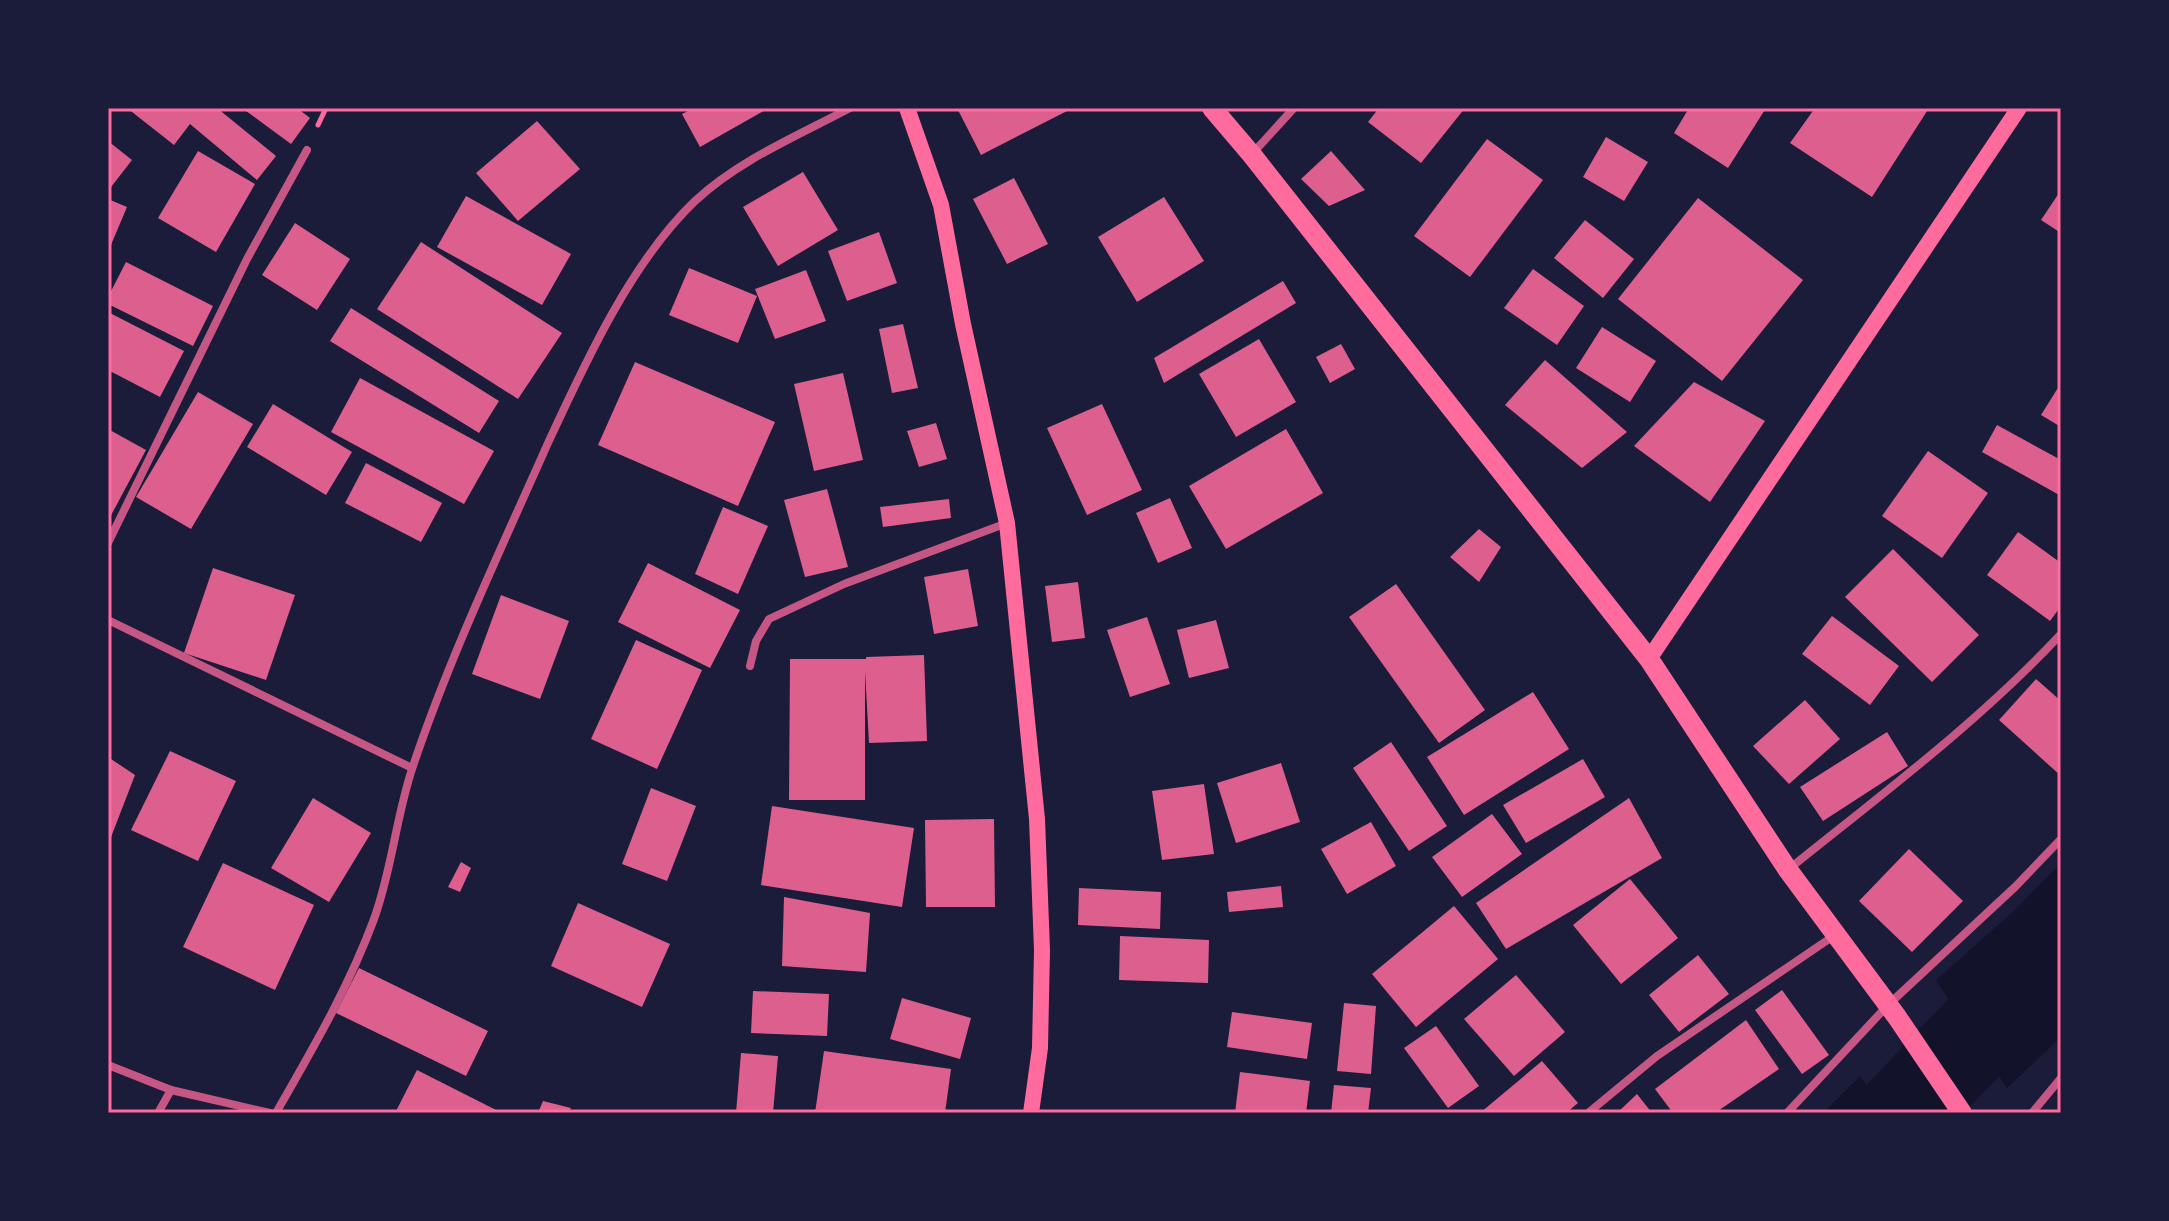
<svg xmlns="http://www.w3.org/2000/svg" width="2169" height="1221" font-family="'Public Sans',sans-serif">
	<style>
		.water { fill: #12122b }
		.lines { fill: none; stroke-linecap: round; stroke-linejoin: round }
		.river { stroke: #12122b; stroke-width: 90 }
		.building { fill: #dd5f8e }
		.path { stroke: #ff6b9d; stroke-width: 5 }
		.minor { stroke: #c65784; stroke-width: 8 }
		.secondary { stroke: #ff6b9d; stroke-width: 16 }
		.primary { stroke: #ff6b9d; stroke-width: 20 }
		.neatline { fill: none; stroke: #ff6b9d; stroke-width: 3 }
	</style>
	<rect width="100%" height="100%" fill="#1b1b3a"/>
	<!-- water -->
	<g class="water">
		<polygon points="2061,863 2061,1037 2007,1088 1936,980 2013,912"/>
		<polygon points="1860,1076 1886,1113 1823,1113"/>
	</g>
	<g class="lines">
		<!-- river -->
		<polyline class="river" points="1902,1113 2061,946"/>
	</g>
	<!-- building -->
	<g class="building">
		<polygon points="127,108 217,108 276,156 257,180 190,124 174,145"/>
		<polygon points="242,108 297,108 310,118 291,144"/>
		<polygon points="694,108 769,108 700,147 682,114"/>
		<polygon points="957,108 1073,108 981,155"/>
		<polygon points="1379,108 1465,108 1421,163 1368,122"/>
		<polygon points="1689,108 1766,108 1728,168 1674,133"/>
		<polygon points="1815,108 1929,108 1872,197 1790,143"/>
		<polygon points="537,121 580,169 518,221 476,173"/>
		<polygon points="1606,137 1648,162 1624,201 1583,177"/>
		<polygon points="1487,139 1543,180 1470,277 1414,236"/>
		<polygon points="108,141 132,160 108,191"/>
		<polygon points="198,151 255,184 216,252 158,218"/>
		<polygon points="1331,151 1365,190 1329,206 1301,179"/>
		<polygon points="803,172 838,230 778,266 743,207"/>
		<polygon points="1014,178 1048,244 1007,264 973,199"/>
		<polygon points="2061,190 2061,233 2041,220"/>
		<polygon points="466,196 571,254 542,305 437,247"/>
		<polygon points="1164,197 1204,261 1137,302 1098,237"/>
		<polygon points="1698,198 1803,280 1722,381 1618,299"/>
		<polygon points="108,199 127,207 108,252"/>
		<polygon points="1585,220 1634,259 1603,298 1554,258"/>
		<polygon points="295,223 350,259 317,310 262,275"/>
		<polygon points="879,232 897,283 847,301 828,251"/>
		<polygon points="421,242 562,333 518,399 377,309"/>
		<polygon points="126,262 213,306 193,346 108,304 108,297"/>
		<polygon points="689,268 757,296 738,343 669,315"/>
		<polygon points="1533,269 1584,306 1557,345 1504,308"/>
		<polygon points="806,270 826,321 775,339 755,289"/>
		<polygon points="1283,281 1296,303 1164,383 1154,358"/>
		<polygon points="351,308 499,401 479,433 330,341"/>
		<polygon points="108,312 184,351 160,397 108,370"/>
		<polygon points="903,324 918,388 892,393 879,329"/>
		<polygon points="1602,327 1656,361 1630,402 1576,368"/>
		<polygon points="1259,339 1296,402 1236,437 1199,374"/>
		<polygon points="1341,344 1355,369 1330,383 1316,357"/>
		<polygon points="1545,360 1627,432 1582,468 1505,405"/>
		<polygon points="635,362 775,422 738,506 598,445"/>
		<polygon points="843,373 863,460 814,471 794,384"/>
		<polygon points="360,378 494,451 464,504 331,432"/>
		<polygon points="1694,382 1765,421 1710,502 1634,446"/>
		<polygon points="2061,383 2061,427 2041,415"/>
		<polygon points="198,392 253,424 191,529 136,497"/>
		<polygon points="273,404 352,452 326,495 247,447"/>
		<polygon points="1102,404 1142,490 1087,515 1047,428"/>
		<polygon points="936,423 947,459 919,467 907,431"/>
		<polygon points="1997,425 2061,460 2061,496 1982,452"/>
		<polygon points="108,429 146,450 108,521"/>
		<polygon points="1286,429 1323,493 1226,549 1189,486"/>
		<polygon points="1928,451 1988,493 1942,558 1882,516"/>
		<polygon points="366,463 442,503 421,542 345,503"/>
		<polygon points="827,489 848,567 805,577 784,500"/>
		<polygon points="1170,498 1192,548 1158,563 1136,513"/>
		<polygon points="949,499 951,518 883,527 880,507"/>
		<polygon points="723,507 768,526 738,594 695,574"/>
		<polygon points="1479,529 1501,547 1479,582 1450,557"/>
		<polygon points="2018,532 2061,563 2061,606 2050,621 1987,575"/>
		<polygon points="1893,549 1979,635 1932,682 1845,597"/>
		<polygon points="648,563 740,610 710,668 618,622"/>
		<polygon points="213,568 295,595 266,680 184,653"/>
		<polygon points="968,569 978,626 934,634 924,577"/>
		<polygon points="1078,582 1085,638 1052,642 1045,586"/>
		<polygon points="1396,584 1485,710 1439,743 1349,617"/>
		<polygon points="501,595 569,621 540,699 472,674"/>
		<polygon points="1832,616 1899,666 1870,705 1802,654"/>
		<polygon points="1147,617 1170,684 1130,697 1107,630"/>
		<polygon points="1216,620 1229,668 1189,678 1177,630"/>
		<polygon points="636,640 702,670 657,769 591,739"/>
		<polygon points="924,655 927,741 869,743 865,671 865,800 789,800 790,659 866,659 866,657"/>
		<polygon points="2036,679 2061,701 2061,776 1999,720"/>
		<polygon points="1533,692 1569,749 1464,815 1427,757"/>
		<polygon points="1805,700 1840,739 1789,784 1753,746"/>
		<polygon points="1887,732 1908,766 1823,821 1800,787"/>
		<polygon points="1391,742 1447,826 1409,851 1353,768"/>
		<polygon points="170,751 236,781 198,861 131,830"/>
		<polygon points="108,757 135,775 108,845"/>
		<polygon points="1583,759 1605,797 1526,843 1503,805"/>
		<polygon points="1281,763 1300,822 1236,843 1217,783"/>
		<polygon points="1204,784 1214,854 1162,860 1152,791"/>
		<polygon points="651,788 696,806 667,881 622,864"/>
		<polygon points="313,798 371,833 329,902 271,868"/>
		<polygon points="1629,798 1662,858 1506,949 1476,903"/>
		<polygon points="772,806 914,828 902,907 761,885"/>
		<polygon points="1492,814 1522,854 1462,897 1432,857"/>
		<polygon points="994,819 995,907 926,907 925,820"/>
		<polygon points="1371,822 1396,866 1347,894 1321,849"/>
		<polygon points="1909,849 1963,901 1912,952 1859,901"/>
		<polygon points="461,862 471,868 460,892 448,887"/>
		<polygon points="223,863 314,905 275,990 183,947"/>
		<polygon points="1630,879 1678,938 1621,984 1573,925"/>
		<polygon points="1281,886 1283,907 1229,912 1227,892"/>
		<polygon points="1079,888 1161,892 1160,929 1078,925"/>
		<polygon points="784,897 870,913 866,972 782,966"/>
		<polygon points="578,903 670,944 642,1007 551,966"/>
		<polygon points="1454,906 1498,959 1416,1027 1372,974"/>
		<polygon points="1120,936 1209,940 1208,983 1119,980"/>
		<polygon points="1698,955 1729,994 1679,1032 1649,995"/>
		<polygon points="359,968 488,1031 466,1076 336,1013"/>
		<polygon points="1516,975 1565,1032 1514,1076 1464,1019"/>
		<polygon points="1782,990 1829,1055 1802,1074 1755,1010"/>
		<polygon points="753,991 829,994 827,1036 751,1033"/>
		<polygon points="902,998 971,1018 960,1059 890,1039"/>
		<polygon points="1344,1003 1376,1006 1371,1074 1337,1071"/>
		<polygon points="1232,1012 1312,1023 1307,1059 1227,1047"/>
		<polygon points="1746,1020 1779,1069 1715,1113 1673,1113 1655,1089"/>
		<polygon points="1436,1026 1479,1086 1448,1108 1404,1048"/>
		<polygon points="824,1051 951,1069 945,1113 815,1113"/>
		<polygon points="741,1053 778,1056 773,1113 736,1113"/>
		<polygon points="1542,1061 1578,1103 1566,1113 1480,1113"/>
		<polygon points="417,1070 502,1113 395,1113"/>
		<polygon points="1240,1072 1310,1081 1306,1113 1235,1113"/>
		<polygon points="1334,1085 1371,1088 1368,1113 1331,1113"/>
		<polygon points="1637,1094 1652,1113 1617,1113"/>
		<polygon points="543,1101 571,1108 568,1113 538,1113"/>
	</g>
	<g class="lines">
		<!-- path -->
		<polyline class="path" points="318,125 326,108"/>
		<!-- minor -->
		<g class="minor">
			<polyline points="1252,154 1294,108"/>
			<polyline points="108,543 247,259 307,150"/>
			<polyline points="108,620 412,768"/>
			<polyline points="750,666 756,641 769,619 844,584 1007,523"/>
			<path d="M1789,869C1882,794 1980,721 2061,634"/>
			<polyline points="108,1065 171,1090 270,1113"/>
			<polyline points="158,1113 171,1090"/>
			<path d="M276,1113C312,1050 349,987 374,919C392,870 396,816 413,766C450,656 501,549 548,443C585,363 631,262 695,201C739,160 797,136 850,108"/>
			<polyline points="1588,1113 1657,1056 1835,935"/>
			<polyline points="1787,1113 1888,1005 2015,887 2061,839"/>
			<polyline points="2032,1113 2061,1078"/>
		</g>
		<!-- secondary -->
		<g class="secondary">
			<polyline points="907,108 941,205 963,324 1007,523 1037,819 1042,950 1040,1048 1031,1113"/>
			<polyline points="1649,659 2019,108"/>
		</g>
		<!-- primary -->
		<polyline class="primary" points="1212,108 1252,155 1649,659 1788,870 1897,1017 1962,1113"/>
	</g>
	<!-- border -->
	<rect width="2169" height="1221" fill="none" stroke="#1b1b3a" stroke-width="220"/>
	<rect x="110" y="110" width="1949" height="1001" class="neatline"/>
</svg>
